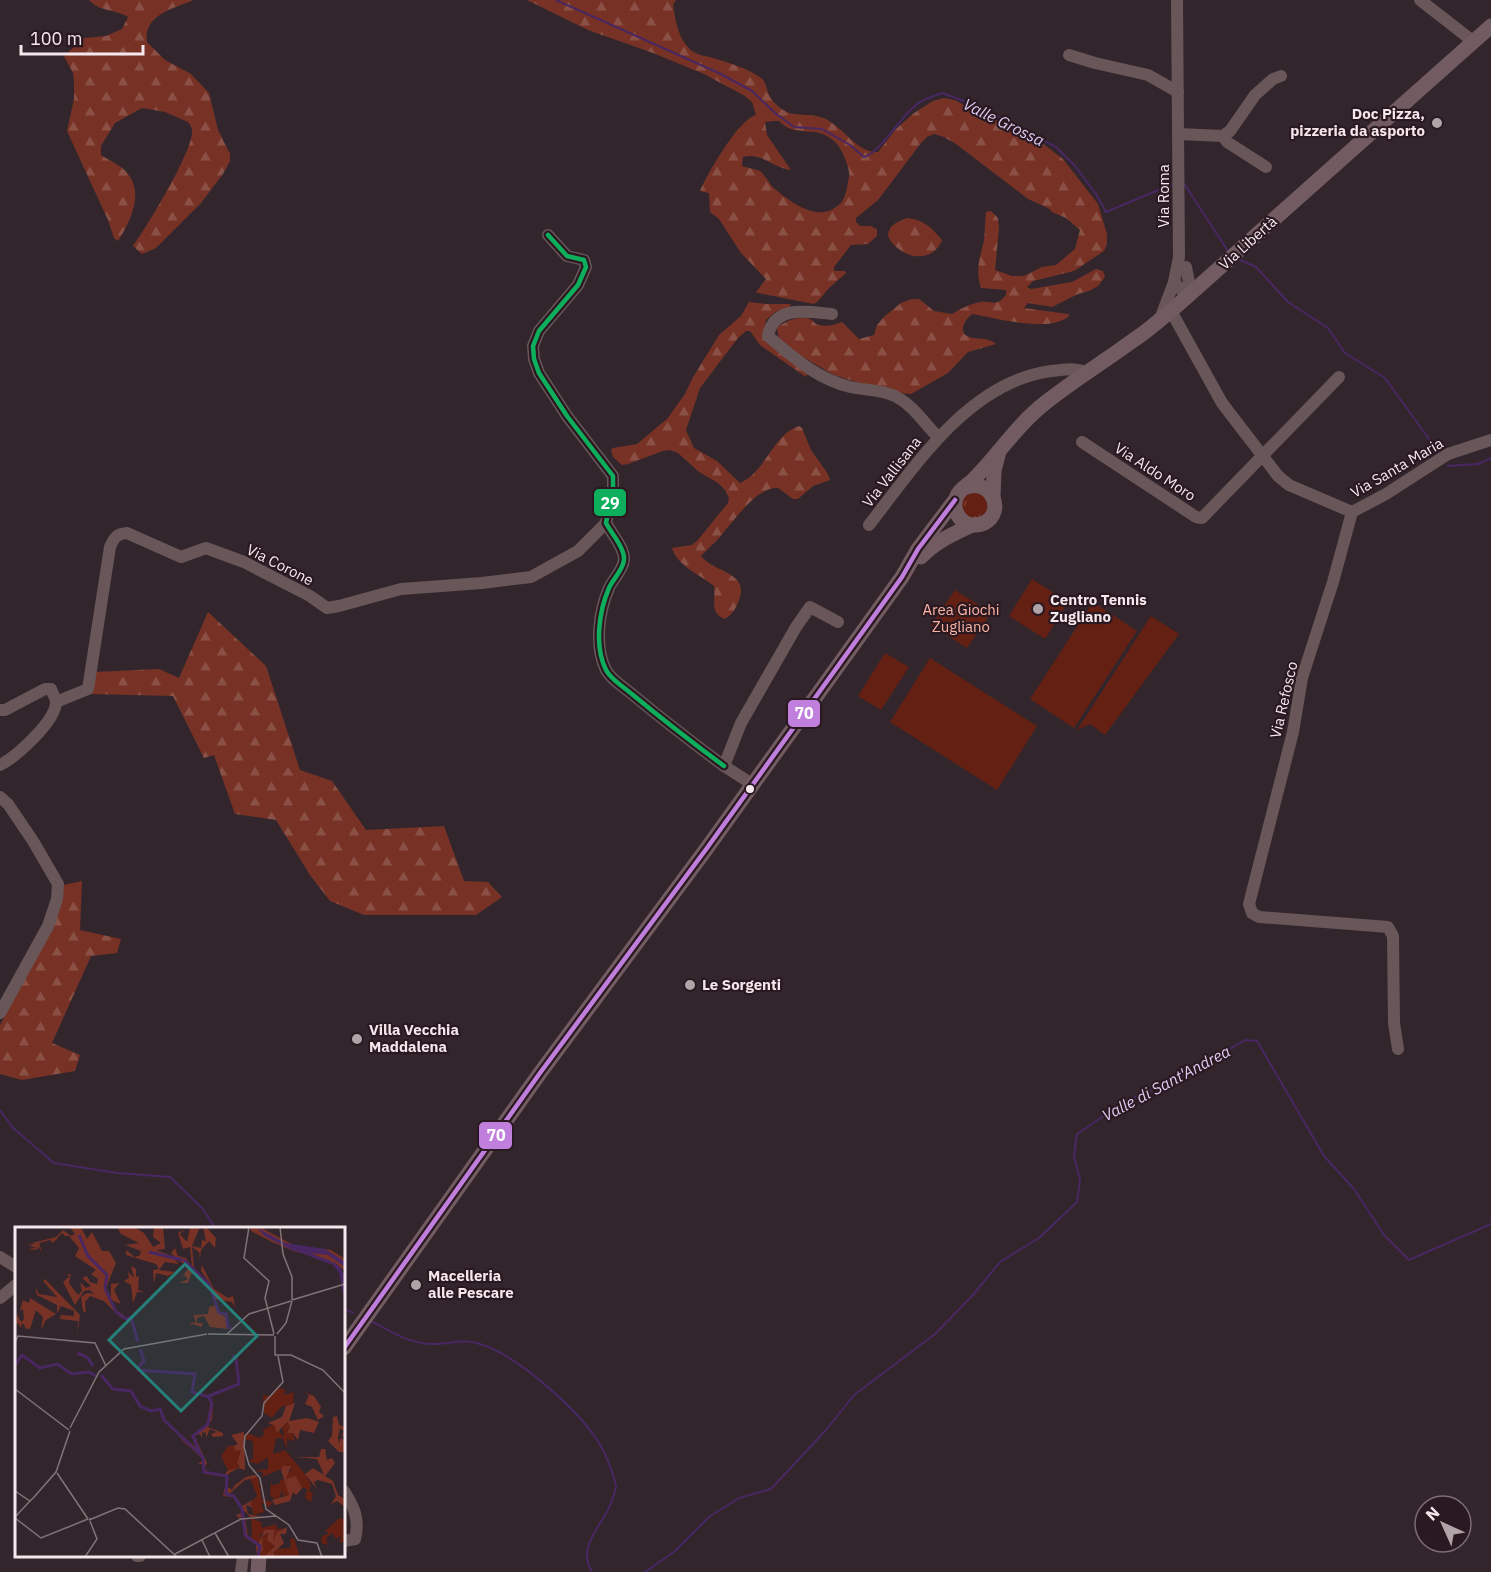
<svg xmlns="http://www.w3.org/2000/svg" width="1491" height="1572" font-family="'IBM Plex Sans',sans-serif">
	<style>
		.grass { fill: url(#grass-tufts) }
		.forest { fill: url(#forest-firs); fill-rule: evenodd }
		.green { fill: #632013 }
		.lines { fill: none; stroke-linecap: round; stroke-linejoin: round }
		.stream { stroke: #492762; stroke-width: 2 }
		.minor { stroke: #685658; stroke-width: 12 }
		.major { stroke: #735c61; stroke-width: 15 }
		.bus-1-casing { stroke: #2b1922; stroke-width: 9 }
		.bus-2-casing { stroke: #2b1922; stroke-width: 9 }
		.bus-1 { stroke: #0daf5c; stroke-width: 4.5 }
		.bus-2 { stroke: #c07fdc; stroke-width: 4.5 }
		.poi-dot { fill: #b1a4a9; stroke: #2b1922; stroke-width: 2 }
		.bus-dot { fill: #f5e8ed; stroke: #2b1922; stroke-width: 2 }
		.labels { text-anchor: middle; stroke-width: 4.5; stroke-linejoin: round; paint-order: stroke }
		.poi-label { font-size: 15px; font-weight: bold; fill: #f5e8ed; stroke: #2b1922; text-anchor: start }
		.street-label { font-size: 15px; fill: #f5e8ed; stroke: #2b1922 }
		.park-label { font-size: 15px; fill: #f9b3a3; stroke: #2b1922 }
		.water-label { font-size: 16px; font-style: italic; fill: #dfccf3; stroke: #2b1922 }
		.inset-river { fill: none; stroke: #492762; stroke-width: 3 }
		.inset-road { fill: none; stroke: #807479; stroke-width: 1.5 }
		.view { fill: #26817b; fill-opacity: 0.15; stroke: #26817b; stroke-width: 3 }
		.inset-edge { fill: none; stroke: #f5e8ed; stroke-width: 3 }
		.line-badge { stroke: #2b1922; stroke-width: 2 }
		.badge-label { font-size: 16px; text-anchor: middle; font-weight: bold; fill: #fff }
	</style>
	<defs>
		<pattern id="grass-tufts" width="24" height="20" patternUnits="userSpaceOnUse" patternTransform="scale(1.5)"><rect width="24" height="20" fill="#632013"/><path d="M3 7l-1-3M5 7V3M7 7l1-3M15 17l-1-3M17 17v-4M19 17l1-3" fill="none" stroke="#7a4036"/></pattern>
		<pattern id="forest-firs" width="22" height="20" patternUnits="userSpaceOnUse" patternTransform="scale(1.5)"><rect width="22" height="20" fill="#773225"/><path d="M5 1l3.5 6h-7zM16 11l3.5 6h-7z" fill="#8b5045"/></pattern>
	</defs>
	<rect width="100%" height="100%" fill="#32262c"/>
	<!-- grass -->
	<polygon class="grass" points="973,491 987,497 987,513 978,519 967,517 961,508 963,497"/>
	<!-- forest -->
	<g class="forest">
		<path d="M89,0H193C174,9 143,14 147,42L165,60L191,74L209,93L218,130L230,154V161L223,174L201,203L156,248L142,254L133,246C145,230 195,148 192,130C192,127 190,125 188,122L165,112L142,108L115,123L101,146V155C110,161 121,165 128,174C144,194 130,222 118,241L114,238L108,220L67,131L74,99V83L73,73L64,56L84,38L106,36L122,29L128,17C115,9 100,12 89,0Z"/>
		<path d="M527,0H676L673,5C676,23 678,39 692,51C698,55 704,56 710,57C726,62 748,68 761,78C767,83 766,89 769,95C772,101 779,108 785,111C797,118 814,111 829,121C846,131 858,153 878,152L896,129L914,113L933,101L944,98L955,100L982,115L1004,123L1046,146L1063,159L1098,204L1107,234V244L1104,251L1074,271L1033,281L1027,287L1031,289L1072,282L1096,269L1103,271L1105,277L1098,286L1089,291L1078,294L1052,307L1028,303L1024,308L1068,314L1070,315C1053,334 995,318 972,314C966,319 961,326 964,334C974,342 986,335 996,344L968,352L948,373L911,394L888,392L834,375L794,352L808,373L806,377L760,345L750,331H746L738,338L700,388L686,430L694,448L717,461L740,483C767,471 772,435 799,426L802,428L811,450L828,474L830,480L813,486L798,499H793L778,488C756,486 732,524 718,539C713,545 706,550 701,556C704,559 708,563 712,565C726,573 748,578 739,600C736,608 733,614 725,619C709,613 716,599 714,586C701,575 677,566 672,548L692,545L697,541L728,503L729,498L725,490L718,483L699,472L678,453L670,450L663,451L628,464L622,465L613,457L611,450L613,448L637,444L667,419L685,394L692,379L719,335L741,316L749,302L767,304H791L789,308L775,312L766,320L765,328L779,339L777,328C784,321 801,315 810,319C813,320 815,324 818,325C826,327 835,325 842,322L859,339L874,335L877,325L885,316L901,303L912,299H919L934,311L952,314C960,309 970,304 980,302C994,300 995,308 1006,295V290L981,288C975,271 980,257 984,241C985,231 985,221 986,212L991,211L998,218L999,228L995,270L1012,276H1024L1042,267L1056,265L1075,249L1080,230L1066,218L1052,212L1048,208L1028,199L956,144L944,137L934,134L927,137L921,143L878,200L856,218V222L860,226H870L877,229V236L868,244L851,245L834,267V271H845L846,273L829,288L818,301L814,304L758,293L756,292L766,279L741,253L719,219L710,212L709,193L700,191C708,173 738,120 756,115L752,102L745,96L704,74L653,53L588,30ZM774,121H779C797,140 817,122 837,144C842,150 851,170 849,177C847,185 847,193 843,200C841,204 837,206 833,209C815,220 789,201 775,189C769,184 766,176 760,171C756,169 747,168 742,166L743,157C762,152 773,168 791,170L767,135L765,122Z"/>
		<path d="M907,218C923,219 932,228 942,240C932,266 898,258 888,236C889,224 898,222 907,218Z"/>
		<polygon points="208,612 266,666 300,770 332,781 366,830 444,826 464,881 488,882 502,897 476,915 364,915 330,901 310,875 276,820 235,814 214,755 204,758 173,696 91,694 94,672 159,669 179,678"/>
		<polygon points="82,881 80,930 121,939 117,953 91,956 52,1043 80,1055 75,1071 22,1080 0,1074 0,1025 12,1002 64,885"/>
	</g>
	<!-- green -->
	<g class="green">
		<polygon points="1032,579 1068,602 1045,639 1009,616"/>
		<polygon points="955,590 991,613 967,648 931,625"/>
		<polygon points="1093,602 1137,631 1074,728 1030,699"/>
		<polygon points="1151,616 1179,634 1105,735 1090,724 1077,730"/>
		<polygon points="885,653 909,667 881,710 858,696"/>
		<polygon points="930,658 1037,726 997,790 890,722"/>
	</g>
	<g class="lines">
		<!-- stream -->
		<g class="stream">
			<path d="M556,0L721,74L752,91L775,113L794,127L822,129L850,145L864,157C880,153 900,117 916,105C923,99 934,96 942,93L978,106L1056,147L1075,166L1096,194L1106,212L1175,183"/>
			<polyline points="1183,182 1228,251"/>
			<polyline points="1240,260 1256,267 1288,302 1328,328 1345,353 1385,378 1439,453"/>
			<polyline points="1448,466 1478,464 1491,458"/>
			<polyline points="0,1110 13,1128 54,1163 117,1173 170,1177 203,1209 215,1228"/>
			<polyline points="344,1308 353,1313"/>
			<path d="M371,1321C390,1331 408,1343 430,1344C447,1345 463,1338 480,1344C519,1356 585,1415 603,1450C608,1460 613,1474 616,1485C616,1489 614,1494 613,1498C605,1525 575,1544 592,1572"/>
			<polyline points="645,1572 674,1552 709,1517 739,1498 771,1489 826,1430 854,1395 935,1334 972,1296 1000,1262 1039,1238 1077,1202 1080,1180 1074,1156 1077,1134 1124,1102 1177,1079 1245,1040 1257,1041 1324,1156 1354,1189 1384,1235 1409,1260 1491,1224"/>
		</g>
		<!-- minor -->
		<g class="minor">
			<polyline points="1420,0 1474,42"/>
			<polyline points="1069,55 1095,63 1148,75 1178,92"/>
			<polyline points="1179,134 1223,136 1230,131 1255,95 1273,79 1281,76"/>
			<polyline points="1223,136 1227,142 1266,167"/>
			<path d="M548,235L567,256L584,260L586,267L578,285L539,331L533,346L534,359L539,373L567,416L613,476V487L606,523C611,533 625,548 624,560C623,570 613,579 609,588C599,611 594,646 606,670C611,680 624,687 633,695C662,719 693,743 724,766"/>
			<polyline points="1174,282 1183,292 1191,293 1186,267"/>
			<polyline points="1171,311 1222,403 1278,476 1289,485 1352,512"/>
			<path d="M832,314C808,312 774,304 768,336C793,357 817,379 850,387C864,390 882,390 895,396C913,405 924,423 938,437"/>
			<polyline points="1160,319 1174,282 1179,257 1177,0"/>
			<polyline points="1082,442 1196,517 1202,518 1339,377"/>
			<polyline points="1352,512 1333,582 1302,678 1293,732 1249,904 1252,913 1259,917 1388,927 1393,936 1394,1023 1398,1049"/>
			<polyline points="1352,512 1386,494 1448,454 1491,440"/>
			<path d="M869,525C916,465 969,382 1051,371C1064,370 1077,367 1087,373"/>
			<path d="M56,702L88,689L110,547C114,538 116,534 127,533L181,557L206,548L244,562L310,596L327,608L339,606L401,589L482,583L531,577L578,551L606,523"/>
			<path d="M0,710H5L45,689H51C52,693 56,698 56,702C56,721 16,757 0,765"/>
			<polyline points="752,784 724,766 741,723 796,627 810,607 838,622"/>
			<polyline points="0,797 8,804 33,841 58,884 57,899 48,926 0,1013"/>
			<polyline points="0,1257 16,1267"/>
			<polyline points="0,1298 16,1285"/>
			<path d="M344,1491C354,1507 360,1519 355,1539L344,1541"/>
			<polyline points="137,1556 140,1556"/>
			<polyline points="241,1572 243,1556"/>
		</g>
		<!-- major -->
		<g class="major">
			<path d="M964,488C990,476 1007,511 984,523C980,525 975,525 971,525C958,522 951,507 957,496C960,489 968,485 973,480C998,455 1017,425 1045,403C1074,380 1105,361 1135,339C1148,331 1159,320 1171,311L1491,26"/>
			<polyline points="993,497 994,471 999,451"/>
			<path d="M921,557C935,542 953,534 972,525"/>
			<polyline points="344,1348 540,1073 707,848 902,577 918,549 955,500"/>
			<polyline points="258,1572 259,1556"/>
		</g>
		<defs>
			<path id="bus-1" d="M548,235L567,256L584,260L586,267L578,285L539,331L533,346L534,359L539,373L567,416L613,476V487L606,523C611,533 625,548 624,560C623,570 613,579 609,588C599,611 594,646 606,670C611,680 624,687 633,695C662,719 693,743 724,766"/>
			<polyline id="bus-2" points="344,1348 540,1073 707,848 902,577 918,549 955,500"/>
		</defs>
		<!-- bus-1 casing -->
		<use href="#bus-1" class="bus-1-casing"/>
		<!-- bus-2 casing -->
		<use href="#bus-2" class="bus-2-casing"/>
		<!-- bus-1 -->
		<use href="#bus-1" class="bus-1"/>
		<!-- bus-2 -->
		<use href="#bus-2" class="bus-2"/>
	</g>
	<!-- markers -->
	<g class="poi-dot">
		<circle cx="1437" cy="123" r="6"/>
		<circle cx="1038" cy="609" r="6"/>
		<circle cx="690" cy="985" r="6"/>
		<circle cx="357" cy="1039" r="6"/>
		<circle cx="416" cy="1285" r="6"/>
	</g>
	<circle class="bus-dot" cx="750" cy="789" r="5"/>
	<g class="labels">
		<!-- poi labels -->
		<g class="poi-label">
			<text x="1425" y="119" text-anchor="end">Doc Pizza,<tspan x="1425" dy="17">pizzeria da asporto</tspan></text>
			<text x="1050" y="605">Centro Tennis<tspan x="1050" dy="17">Zugliano</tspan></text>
			<text x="702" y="990">Le Sorgenti</text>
			<text x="369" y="1035">Villa Vecchia<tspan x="369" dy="17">Maddalena</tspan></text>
			<text x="428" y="1281">Macelleria<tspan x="428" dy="17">alle Pescare</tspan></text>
		</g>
		<!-- street labels -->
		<g class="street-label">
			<text transform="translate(1164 196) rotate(-90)" y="5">Via Roma</text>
			<text transform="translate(1248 243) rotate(-42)" y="5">Via Libertà</text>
			<text transform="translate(1397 468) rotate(-30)" y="5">Via Santa Maria</text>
			<text transform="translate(892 472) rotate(-52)" y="5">Via Vallisana</text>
			<text transform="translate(1155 472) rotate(33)" y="5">Via Aldo Moro</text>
			<text transform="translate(280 565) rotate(27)" y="5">Via Corone</text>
			<text transform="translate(1284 700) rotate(-77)" y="5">Via Refosco</text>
		</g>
		<!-- park labels -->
		<g class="park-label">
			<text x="961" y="615">Area Giochi<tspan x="961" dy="17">Zugliano</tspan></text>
		</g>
		<!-- water labels -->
		<g class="water-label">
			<text transform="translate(1004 122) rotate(26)" y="6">Valle Grossa</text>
			<text transform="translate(1166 1083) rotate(-28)" y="6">Valle di Sant'Andrea</text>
		</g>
	</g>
	<!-- overview -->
	<g transform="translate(15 1227)">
		<rect width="330" height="330" fill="#32262c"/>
		<path d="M272,195L275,198L272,206H278L280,214L272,212V222L268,212L261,211L258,227L270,223L290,247L296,257L294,265H298L296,275L290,271L292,262L286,260L281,249L274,252L278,255L275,262L270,247L276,244L274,239L247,250L248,245L238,244L253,242V230L243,237L233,234L238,232V214L229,212L232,206L248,212L244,209H249L248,203L258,197L269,210L267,199ZM224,218L219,222L226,223L222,236L225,240L214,245L206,229L213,219ZM243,250L247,273L258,275L254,280L246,275L249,285L239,288L235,276L242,269L235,251ZM266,252L272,254L274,268L268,269L267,262L265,270L260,272L255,269L256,254L257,258L264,257ZM236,291L246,295L247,301L261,297L262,302L268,301L262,306L258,323L249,330H245L247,309L255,306L257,309L253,308L252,313L258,314L260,303H250L245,308L246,315L240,316L233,311L237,309ZM325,291L330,293V315H324L327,308L321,312L317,306L311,311L313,318L306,316L307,309L313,307L311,303ZM279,311L285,330H260V322L276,321L275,312Z" fill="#632013"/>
		<path d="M55,0H66L72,12L77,5L87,24H94L101,36L91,61L96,70V57L104,56L99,63L106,77L96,73L102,84L109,88L106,91L89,74L75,69L70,75L71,86L68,84L66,70L72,66L79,67L75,63L69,64L60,78L48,55L55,49L50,48L56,47L54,56L63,68L67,64L65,55L71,61L76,59L67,51L72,49L75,55L82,57L83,52L76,47L81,43L60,29L64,21L54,9H50L47,6L38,16L35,13L24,16L27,25L23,19V22L18,23L13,22L22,21L14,19L21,16L9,18L41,10L48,3L56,9L60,7ZM102,0H119L129,6L138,20L146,16L138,10L139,1L148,0L150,22L141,23L160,30L156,26L160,21L163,29L171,31L177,40L175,20L168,22L163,6L170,2L165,7L172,15L175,0H185L177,19L186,21L187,13L191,14L188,0H191L201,11L200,21L194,14L186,23L185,32L184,25L177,20L179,41L195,56L186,44L187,38L199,62L213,71L218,69L220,80L217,75L201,72L204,86L212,91V102L195,100L189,89L182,91V96H188L187,100L177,97L175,101L176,96L181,95L178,88L193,87L194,80L201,78L194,58L177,45L173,56H164L173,52L169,48L164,54L175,39L159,32L164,37L150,35L144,43L160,45L153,49L141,46L139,56L138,43L144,42L141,37L111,28V23L120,30L125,28L126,24L110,18L124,16L106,7ZM236,0H245L278,18L316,23L330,32V43L298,27L281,25L257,15L236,4ZM116,39L121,42V50L124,49L123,63L129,65H122L118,76L116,58L109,54L114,51L113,45L119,51ZM30,52L65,88L62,107L63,94L45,92L46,88L59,89V84L46,79L42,86V78L22,68L20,60L24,67L42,70L28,54ZM15,71L41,87L31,93L26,103L28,90L21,83L15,102L8,101L11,100L7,96L6,101L3,96L0,99L2,87L6,95L9,92L8,82L5,84L8,73L14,76ZM289,165L299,169L306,180L304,185L309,189L303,193L297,180L290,177L294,168ZM196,173L198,179L197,192L193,200L208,206V209L198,210L196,207L202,205L195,202L191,211V206L187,205V211L185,207L179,208L192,236L189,242L196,247L210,248L212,244L225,240L222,236L226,223L220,224L219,219L223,217L216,208L229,205L230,243L223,241L213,247V260L217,263L220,258L231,250L240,248L243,250L230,253L214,267L219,268L227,279L238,273L235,277L239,281L231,278L233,287L247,290H235L230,284L225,292L221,288L227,286L226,280L218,270L208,269L212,250L190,247L187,237H183L189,233L167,213L158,201L184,223L176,209L191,201ZM280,176L274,194L292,191L304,195L299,206L285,203L283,213L278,206H272L275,199L272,195L262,206L259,198L253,196L267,190L271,179ZM322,189L324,198L330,200V208L326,210L329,204L325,201L323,210L324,216L326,211L330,214V225H324L313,214L317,209L318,190ZM306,222H310L312,233L317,231L320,236L310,249L318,254L323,268L330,272V280L322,274L316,277L321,269L317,257L303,253L299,255L302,262L290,247L298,241L309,248L302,232L280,230H304ZM268,239H276L271,252L281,249L287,261L281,268L278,265L275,274L260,278L257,273L274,268L266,243ZM230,291L233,310L243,318L249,303H260L258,314L262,305L272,300L271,307H265L269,316L259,325L260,330H249L260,319L252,313L253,307L257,309L253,306L247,309L248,323L242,330L241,318L230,310Z" fill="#773225"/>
		<path d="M263,161L270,162L269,168L279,165L278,177L266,180L257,191L249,186L248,168L255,169Z" fill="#632013"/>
		<path d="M241,0L270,16L310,22L329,34L330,40L313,28L279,24L251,10Z" fill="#492762"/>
		<path class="inset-river" d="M64,8L73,29L92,48L90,61L101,85L111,92L116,90L123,115M280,22L317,36M134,25L168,33M169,33L194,57L204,86L211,87L213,100L217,102M318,36L330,51M318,36L325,42L330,70M62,126L72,130L78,139M0,138L7,128L25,141L42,137L57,147L74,145L81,149M122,142L129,134L125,122M122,143L180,147L177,165L194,170M86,148L98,162L116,164L125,179L136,184L145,182L149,193L188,230L189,245L212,249L211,267L219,269L227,282L230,308L245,319L243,330M194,169L224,157L221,131L217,129M185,226L178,209L193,197L197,177L194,170"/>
		<path class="inset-road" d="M234,0L229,31L254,54L250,71L259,107M265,0L268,27L277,50V73M277,73L330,57M193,107L259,108M262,107L271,96L277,74M211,108L234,87L276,74M260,109V128H276L308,143L330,166M0,115L3,109L80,116L91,139M263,129L268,155L249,176L247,189L230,209L229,220L234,238L245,251L251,282L274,298L283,313L302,316L307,330M0,162L54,203M55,201L84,145L109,122L192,107M42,246L73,292M0,264L15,274L20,269L41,245L55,204M0,290L15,274M0,291L26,311L73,292M76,291L74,293L103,281L110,282L162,330M200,306L214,330M187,313L195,330M160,327L226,292L261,289M70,330L82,312L75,294"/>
		<path class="view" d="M170,37L242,109L166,184L94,113Z"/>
		<rect width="330" height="330" class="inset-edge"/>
	</g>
	<g class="line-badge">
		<rect x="593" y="488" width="34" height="29" rx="6" fill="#0daf5c"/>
		<rect x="787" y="699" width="34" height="29" rx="6" fill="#c07fdc"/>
		<rect x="478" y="1121" width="35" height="29" rx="6" fill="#c07fdc"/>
	</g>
	<g class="badge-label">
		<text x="610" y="509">29</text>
		<text x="804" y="719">70</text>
		<text x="496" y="1141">70</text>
	</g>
	<!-- north arrow -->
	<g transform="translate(1443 1524) rotate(315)"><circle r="28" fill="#2b1922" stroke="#7c6c73" stroke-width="1.5"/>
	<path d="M0-4.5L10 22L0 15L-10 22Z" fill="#b1a4a9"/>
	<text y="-9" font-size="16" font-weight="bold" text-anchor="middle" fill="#f5e8ed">N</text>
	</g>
	<!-- scale -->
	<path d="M21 45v9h122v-9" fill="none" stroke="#f5e8ed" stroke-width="3"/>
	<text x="30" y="45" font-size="18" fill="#f5e8ed" stroke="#2b1922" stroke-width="4.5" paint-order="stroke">100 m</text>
</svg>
